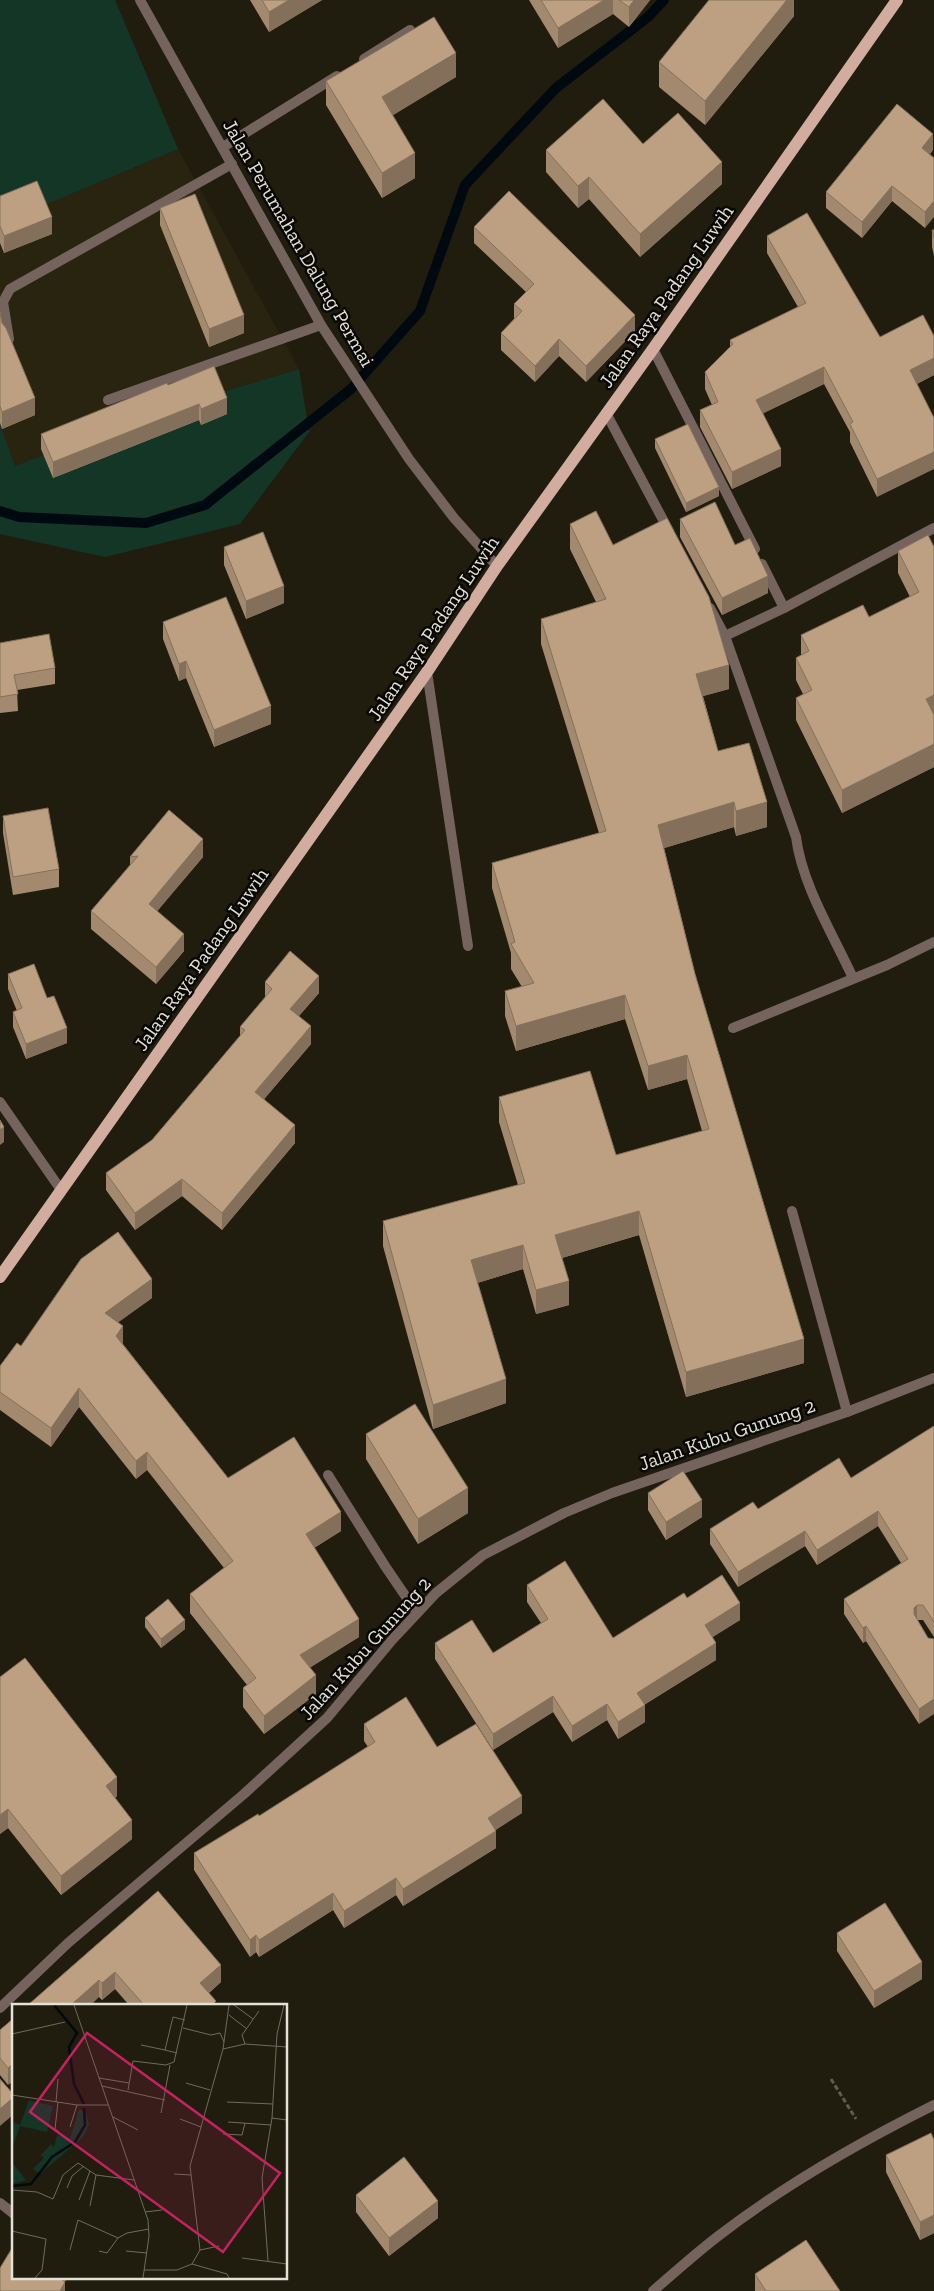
<svg xmlns="http://www.w3.org/2000/svg" width="934" height="2291" font-family="'Zilla Slab',serif">
	<style>
		.built { fill: #29240f }
		.green { fill: #133627 }
		.lines { fill: none; stroke-linecap: round; stroke-linejoin: round }
		.stream { stroke: #00090f; stroke-width: 10 }
		.path { stroke: #5f5c50; stroke-width: 3; stroke-dasharray: 5 2.5; stroke-linecap: butt }
		.service { stroke: #75645e; stroke-width: 10 }
		.minor { stroke: #75645e; stroke-width: 10 }
		.tertiary { stroke: #75645e; stroke-width: 10 }
		.primary { stroke: #d1ac9f; stroke-width: 12 }
		.wall { fill: #a38a6f }
		.shaded-wall { fill: #84705a }
		.building { fill: #bda081; stroke: #84705a }
		.labels { text-anchor: middle; stroke-width: 5; stroke-linejoin: round; paint-order: stroke }
		.street-label { font-size: 20px; fill: #e4e2d8; stroke: #080703 }
		.inset-river { fill: none; stroke: #00090f; stroke-width: 2.5 }
		.inset-road { fill: none; stroke: #6e6c5f; stroke-width: 1 }
		.view { fill: #c42261; fill-opacity: 0.15; stroke: #c42261; stroke-width: 2.5 }
		.inset-edge { fill: none; stroke: #e4e2d8; stroke-width: 2.5 }
	</style>
	<rect width="100%" height="100%" fill="#201d0f"/>
	<!-- built -->
	<polygon class="built" points="178,149 299,369 169,408 15,467 0,422 0,224"/>
	<!-- green -->
	<g class="green">
		<polygon points="0,0 115,0 178,149 0,224"/>
		<polygon points="299,369 309,432 240,524 105,557 0,534 0,423 15,466 169,408"/>
	</g>
	<g class="lines">
		<!-- stream -->
		<polyline class="stream" points="0,511 19,517 146,523 205,505 351,389 420,311 465,185 556,88 648,17 664,0"/>
		<!-- path -->
		<polyline class="path" points="831,2079 856,2119"/>
		<!-- service -->
		<g class="service">
			<path d="M725,636L796,837C802,885 833,934 853,978"/>
			<polyline points="733,1028 887,965 934,942"/>
			<polyline points="792,1211 847,1412"/>
			<polyline points="328,1475 385,1566 417,1613"/>
		</g>
		<!-- minor -->
		<g class="minor">
			<polyline points="364,59 410,30"/>
			<polyline points="223,147 337,76"/>
			<polyline points="9,339 3,302 10,289 232,164"/>
			<polyline points="653,349 755,549"/>
			<polyline points="108,400 321,325"/>
			<polyline points="606,413 669,531"/>
			<polyline points="762,564 784,608"/>
			<polyline points="710,608 725,636 784,608 934,528"/>
			<polyline points="427,672 468,946"/>
			<polyline points="0,1102 61,1190"/>
			<polyline points="0,2008 68,1943 244,1794 327,1718 392,1640 436,1593 483,1555 564,1513 612,1493 847,1412 934,1378"/>
			<polyline points="0,2203 14,2214"/>
			<path d="M653,2291C674,2273 695,2254 717,2237C784,2185 858,2143 934,2105"/>
		</g>
		<!-- tertiary -->
		<polyline class="tertiary" points="140,0 321,325 409,459 454,518 497,566"/>
		<!-- primary -->
		<polyline class="primary" points="0,1277 427,672 497,566 653,349 897,0"/>
	</g>
	<!-- wall -->
	<g class="wall">
		<polygon points="250,0 322,0 269,32"/>
		<polygon points="529,0 650,0 629,27 613,14 558,48"/>
		<polygon points="794,0 794,16 705,125 659,87 659,62"/>
		<polygon points="456,77 392,115 415,178 382,198 326,105 326,81"/>
		<polygon points="643,144 722,184 640,257 589,199 578,208 546,172 546,150"/>
		<polygon points="933,150 930,154 925,228 892,201 862,238 826,208 826,192"/>
		<polygon points="0,196 52,234 4,253 0,243"/>
		<polygon points="160,208 244,333 209,347 160,225"/>
		<polygon points="474,227 635,331 586,382 559,356 535,382 501,350 501,333 514,319 514,304 526,292 474,243"/>
		<polygon points="932,230 934,230 934,256 932,247"/>
		<polygon points="767,236 880,337 934,336 934,375 917,384 877,497 850,442 850,432 824,384 763,413 781,466 732,489 700,427 700,410 712,405 705,389 705,372 730,348 730,340 798,307 767,253"/>
		<polygon points="0,312 2,323 35,415 2,429 0,423"/>
		<polygon points="168,385 227,414 201,425 199,420 53,478 41,449 41,434"/>
		<polygon points="655,439 719,496 686,512 655,448"/>
		<polygon points="680,519 735,545 768,593 722,615 680,537"/>
		<polygon points="570,524 613,545 729,689 703,696 718,751 767,827 736,836 734,827 664,848 695,974 804,1363 686,1397 639,1235 562,1258 569,1305 536,1314 523,1269 477,1283 506,1403 433,1429 383,1246 383,1221 518,1185 499,1122 499,1097 616,1155 702,1131 687,1079 648,1090 625,1019 516,1051 505,1016 505,991 522,987 511,969 511,953 492,888 492,863 599,833 541,644 541,619 596,602 570,549"/>
		<polygon points="928,535 934,767 842,813 796,720 796,698 803,694 796,680 796,658 801,655 801,635 869,617 910,597 898,573 898,551"/>
		<polygon points="224,547 284,603 246,619 224,565"/>
		<polygon points="163,622 271,724 214,747 186,678 179,681 163,639"/>
		<polygon points="0,643 55,668 55,684 17,690 18,711 0,713"/>
		<polygon points="169,810 203,857 157,911 184,951 156,984 91,929 91,911 130,865 130,857"/>
		<polygon points="3,816 59,869 59,887 13,895 3,833"/>
		<polygon points="8,974 47,998 67,1043 26,1059 13,1027 13,1012 17,1011 8,989"/>
		<polygon points="265,982 319,993 299,1016 311,1044 264,1099 295,1143 222,1230 182,1196 135,1230 106,1190 106,1173 152,1140 240,1036 240,1027 265,998"/>
		<polygon points="152,1298 118,1322 123,1344 228,1478 341,1531 314,1548 359,1637 310,1667 316,1694 264,1734 243,1707 243,1688 247,1685 190,1613 190,1594 224,1568 147,1470 136,1479 79,1407 51,1447 0,1410 0,1366 21,1346"/>
		<polygon points="934,1426 934,1637 923,1620 917,1620 928,1638 919,1724 866,1641 863,1643 844,1614 844,1599 901,1563 878,1526 817,1565 805,1546 738,1587 710,1544 710,1529 758,1509 851,1478"/>
		<polygon points="366,1434 468,1513 418,1544 366,1459"/>
		<polygon points="648,1493 702,1517 666,1540 648,1510"/>
		<polygon points="527,1585 613,1638 687,1598 740,1620 712,1637 716,1660 644,1705 645,1722 618,1739 607,1720 572,1742 553,1712 493,1750 435,1659 435,1643 493,1653 541,1623 527,1602"/>
		<polygon points="145,1618 185,1629 161,1648 145,1627"/>
		<polygon points="0,1677 117,1796 115,1798 132,1839 61,1895 8,1828 0,1834"/>
		<polygon points="364,1724 437,1747 522,1813 495,1830 496,1848 403,1906 396,1895 344,1928 333,1910 259,1957 256,1952 250,1957 194,1870 194,1853 259,1816 368,1747 364,1741"/>
		<polygon points="158,1891 221,1982 209,1993 216,2005 129,2005 115,1989 102,2000 99,1997 28,2005"/>
		<polygon points="837,1933 922,1979 874,2008 837,1951"/>
		<polygon points="14,2018 8,2085 0,2075 0,2030"/>
		<polygon points="934,2140 934,2233 920,2240 886,2172 886,2155"/>
		<polygon points="356,2195 438,2218 389,2256 356,2212"/>
		<polygon points="755,2274 840,2291 755,2291"/>
	</g>
	<!-- shaded-wall -->
	<g class="shaded-wall">
		<polygon points="289,0 322,0 269,32 269,12"/>
		<polygon points="604,0 613,0 613,14 558,48 558,28"/>
		<polygon points="634,0 650,0 629,27 629,7"/>
		<polygon points="787,0 794,0 794,16 705,125 705,101"/>
		<polygon points="456,53 456,77 382,122 382,97"/>
		<polygon points="933,134 933,150 922,164 922,148"/>
		<polygon points="415,153 415,178 382,198 382,173"/>
		<polygon points="722,162 722,184 640,257 640,234"/>
		<polygon points="589,177 589,199 578,208 578,186"/>
		<polygon points="892,186 892,201 862,238 862,222"/>
		<polygon points="934,201 934,217 925,228 925,212"/>
		<polygon points="52,217 52,234 4,253 4,236"/>
		<polygon points="244,315 244,333 209,347 209,329"/>
		<polygon points="635,315 635,331 586,382 586,366"/>
		<polygon points="559,339 559,356 535,382 535,366"/>
		<polygon points="934,358 934,375 910,387 910,370"/>
		<polygon points="824,367 824,384 756,417 756,400"/>
		<polygon points="35,398 35,415 2,429 2,412"/>
		<polygon points="227,398 227,414 201,425 201,409"/>
		<polygon points="199,404 199,420 53,478 53,462"/>
		<polygon points="781,449 781,466 732,489 732,472"/>
		<polygon points="934,452 934,469 877,497 877,479"/>
		<polygon points="719,487 719,496 686,512 686,503"/>
		<polygon points="768,576 768,593 722,615 722,598"/>
		<polygon points="284,586 284,603 246,619 246,601"/>
		<polygon points="186,661 186,678 179,681 179,664"/>
		<polygon points="729,665 729,689 696,698 696,674"/>
		<polygon points="934,695 934,717 926,699"/>
		<polygon points="271,706 271,724 214,747 214,730"/>
		<polygon points="934,744 934,767 842,813 842,790"/>
		<polygon points="734,802 734,827 658,850 658,825"/>
		<polygon points="767,802 767,827 736,836 736,811"/>
		<polygon points="203,839 203,857 149,921 149,904"/>
		<polygon points="184,934 184,951 156,984 156,967"/>
		<polygon points="319,976 319,993 290,1026 290,1009"/>
		<polygon points="625,995 625,1019 516,1051 516,1026"/>
		<polygon points="311,1026 311,1044 255,1110 255,1092"/>
		<polygon points="67,1028 67,1043 26,1059 26,1044"/>
		<polygon points="687,1055 687,1079 648,1090 648,1066"/>
		<polygon points="295,1125 295,1143 222,1230 222,1213"/>
		<polygon points="4,1127 4,1142 0,1145 0,1130"/>
		<polygon points="182,1179 182,1196 135,1230 135,1213"/>
		<polygon points="639,1211 639,1235 555,1260 555,1235"/>
		<polygon points="523,1245 523,1269 471,1285 471,1260"/>
		<polygon points="152,1279 152,1298 105,1332 105,1313"/>
		<polygon points="569,1281 569,1305 536,1314 536,1290"/>
		<polygon points="123,1326 123,1345 116,1336"/>
		<polygon points="804,1339 804,1363 686,1397 686,1372"/>
		<polygon points="506,1379 506,1403 433,1429 433,1405"/>
		<polygon points="79,1388 79,1407 51,1447 51,1428"/>
		<polygon points="147,1452 147,1470 136,1479 136,1461"/>
		<polygon points="468,1488 468,1513 418,1544 418,1519"/>
		<polygon points="702,1500 702,1517 666,1540 666,1522"/>
		<polygon points="878,1511 878,1526 817,1565 817,1550"/>
		<polygon points="341,1512 341,1531 306,1553 306,1534"/>
		<polygon points="805,1531 805,1546 738,1587 738,1572"/>
		<polygon points="740,1603 740,1620 705,1642 705,1625"/>
		<polygon points="917,1605 917,1620 914,1623 914,1608"/>
		<polygon points="359,1619 359,1637 300,1674 300,1655"/>
		<polygon points="185,1620 185,1629 161,1648 161,1639"/>
		<polygon points="866,1626 866,1641 863,1643 863,1628"/>
		<polygon points="716,1643 716,1660 637,1709 637,1693"/>
		<polygon points="316,1675 316,1694 264,1734 264,1716"/>
		<polygon points="553,1696 553,1712 493,1750 493,1734"/>
		<polygon points="934,1699 934,1714 919,1724 919,1709"/>
		<polygon points="607,1704 607,1720 572,1742 572,1726"/>
		<polygon points="645,1705 645,1722 618,1739 618,1722"/>
		<polygon points="117,1777 117,1796 106,1805 106,1786"/>
		<polygon points="522,1796 522,1813 488,1835 488,1818"/>
		<polygon points="8,1809 8,1828 0,1834 0,1815"/>
		<polygon points="132,1820 132,1839 61,1895 61,1876"/>
		<polygon points="496,1831 496,1848 403,1906 403,1889"/>
		<polygon points="396,1878 396,1895 344,1928 344,1911"/>
		<polygon points="333,1893 333,1910 259,1957 259,1940"/>
		<polygon points="256,1935 256,1952 250,1957 250,1940"/>
		<polygon points="922,1962 922,1979 874,2008 874,1991"/>
		<polygon points="221,1965 221,1982 200,2000 200,1983"/>
		<polygon points="115,1972 115,1989 102,2000 102,1983"/>
		<polygon points="99,1980 99,1997 91,2005 71,2005"/>
		<polygon points="14,2063 14,2081 8,2085 8,2068"/>
		<polygon points="14,2097 14,2114 0,2126 0,2109"/>
		<polygon points="438,2201 438,2218 389,2256 389,2238"/>
		<polygon points="934,2215 934,2233 920,2240 920,2222"/>
		<polygon points="49,2277 70,2277 54,2291"/>
		<polygon points="65,2282 65,2291 60,2291"/>
	</g>
	<!-- building -->
	<g class="building">
		<polygon points="262,0 289,0 269,12"/>
		<polygon points="541,0 604,0 558,28"/>
		<polygon points="619,0 634,0 629,7"/>
		<polygon points="709,0 787,0 705,101 659,62"/>
		<polygon points="434,17 456,53 382,97 415,153 382,173 326,81"/>
		<polygon points="603,99 643,144 678,113 722,162 640,234 589,177 578,186 546,150"/>
		<polygon points="897,104 933,134 922,148 934,158 934,201 925,212 892,186 862,222 826,192"/>
		<polygon points="37,181 52,217 4,236 0,226 0,196"/>
		<polygon points="509,191 635,315 586,366 559,339 535,366 501,333 522,311 514,304 534,284 474,227"/>
		<polygon points="195,194 244,315 209,329 160,208"/>
		<polygon points="807,213 880,337 923,315 934,336 934,358 910,370 934,418 934,452 877,479 850,424 853,422 824,367 756,400 781,449 732,472 700,410 718,402 705,372 733,344 730,340 806,303 767,236"/>
		<polygon points="932,230 934,230 934,238"/>
		<polygon points="0,312 2,323 6,328 35,398 2,412 0,406"/>
		<polygon points="214,366 227,398 201,409 199,404 53,462 41,434 167,383 168,385"/>
		<polygon points="688,424 719,487 686,503 655,439"/>
		<polygon points="715,502 735,545 750,538 768,576 722,598 680,519"/>
		<polygon points="596,511 613,545 667,518 709,597 729,665 696,674 718,751 749,743 767,802 736,811 734,802 658,825 695,974 804,1339 686,1372 639,1211 555,1235 569,1281 536,1290 523,1245 471,1260 506,1379 433,1405 383,1221 525,1183 499,1097 590,1071 616,1155 709,1129 687,1055 648,1066 625,995 516,1026 505,991 534,983 511,944 515,942 492,863 606,831 541,619 606,599 570,524"/>
		<polygon points="263,532 284,586 246,601 224,547"/>
		<polygon points="928,535 934,547 934,695 926,699 934,715 934,744 842,790 796,698 812,690 796,658 809,651 801,635 863,605 869,617 919,592 898,551"/>
		<polygon points="226,597 271,706 214,730 186,661 179,664 163,622"/>
		<polygon points="49,634 55,668 14,675 18,694 0,697 0,643"/>
		<polygon points="48,808 59,869 13,877 3,816"/>
		<polygon points="169,810 203,839 149,904 184,934 156,967 91,911 138,856 130,857"/>
		<polygon points="290,951 319,976 290,1009 311,1026 255,1092 295,1125 222,1213 182,1179 135,1213 106,1173 152,1140 245,1030 240,1027 272,989 265,982"/>
		<polygon points="34,964 47,998 54,996 67,1028 26,1044 13,1012 22,1008 8,974"/>
		<polygon points="0,1120 4,1127 0,1130"/>
		<polygon points="118,1232 152,1279 105,1313 123,1326 116,1336 228,1478 294,1437 341,1512 306,1534 359,1619 300,1655 316,1675 264,1716 243,1688 256,1678 190,1594 233,1561 147,1452 136,1461 79,1388 51,1428 0,1392 0,1366 17,1343 21,1346 81,1259"/>
		<polygon points="415,1404 468,1488 418,1519 366,1434"/>
		<polygon points="934,1426 934,1622 923,1605 917,1605 914,1608 914,1614 928,1638 934,1639 934,1699 919,1709 866,1626 863,1628 844,1599 908,1559 878,1511 817,1550 805,1531 738,1572 710,1529 753,1502 758,1509 839,1458 851,1478"/>
		<polygon points="683,1471 702,1500 666,1522 648,1493"/>
		<polygon points="565,1561 613,1638 684,1593 687,1598 722,1575 740,1603 705,1625 716,1643 637,1693 645,1705 618,1722 607,1704 572,1726 553,1696 493,1734 435,1643 472,1620 493,1653 548,1619 527,1585"/>
		<polygon points="168,1599 185,1620 161,1639 145,1618"/>
		<polygon points="25,1658 117,1777 106,1786 132,1820 61,1876 8,1809 0,1815 0,1677"/>
		<polygon points="406,1697 437,1747 476,1724 522,1796 488,1818 496,1831 403,1889 396,1878 344,1911 333,1893 259,1940 256,1935 250,1940 194,1853 258,1814 259,1816 375,1742 364,1724"/>
		<polygon points="158,1891 221,1965 200,1983 216,2001 212,2005 144,2005 115,1972 102,1983 99,1980 71,2005 28,2005"/>
		<polygon points="885,1903 922,1962 874,1991 837,1933"/>
		<polygon points="14,2018 14,2063 8,2068 0,2058 0,2030"/>
		<polygon points="0,2079 14,2095 14,2097 0,2109"/>
		<polygon points="931,2133 934,2140 934,2215 920,2222 886,2155"/>
		<polygon points="404,2157 438,2201 389,2238 356,2195"/>
		<polygon points="806,2240 840,2291 766,2291 755,2274"/>
		<polygon points="14,2245 14,2277 58,2277 65,2282 60,2291 0,2291 0,2268"/>
	</g>
	<g class="labels">
		<!-- street labels -->
		<g class="street-label">
			<text transform="translate(299 243) rotate(60)" y="7">Jalan Perumahan Dalung Permai</text>
			<text transform="translate(666 296) rotate(-55)" y="7">Jalan Raya Padang Luwih</text>
			<text transform="translate(433 628) rotate(-56)" y="7">Jalan Raya Padang Luwih</text>
			<text transform="translate(201 959) rotate(-55)" y="7">Jalan Raya Padang Luwih</text>
			<text transform="translate(727 1434) rotate(-19)" y="7">Jalan Kubu Gunung 2</text>
			<text transform="translate(365 1648) rotate(-48)" y="7">Jalan Kubu Gunung 2</text>
		</g>
	</g>
	<!-- overview -->
	<g transform="translate(12 2004)">
		<rect width="275" height="275" fill="#201d0f"/>
		<path d="M17,96L41,102L35,128L8,122L0,144V118L8,121ZM67,105L73,108L77,120L71,133L28,170L21,165L32,154L29,151L39,140L42,143L45,131L58,135ZM0,160L3,162L14,176L0,180Z" fill="#133627"/>
		<path class="inset-river" d="M42,1L65,29L57,43L62,80L72,100M0,182L19,180L40,153L63,138L73,121L72,104"/>
		<path class="inset-road" d="M62,1L136,216L137,232L131,274M222,1L241,15M217,11L235,25M171,24L199,31L208,29L212,38M0,30L53,18M233,40L230,31L247,7M129,41L153,46M211,45L233,40L275,43M165,49L153,46L161,13L173,16M87,74L117,79M174,79L198,86M90,82L153,96M116,86L121,57L154,61L162,58L175,1M0,91L65,101H96M44,98L46,75M46,98L43,125L47,128M215,98L261,100M149,109L158,61M101,113L126,126M260,114L275,116M168,115L189,123M216,118L259,121M58,123L65,101M211,130L230,131L233,119M162,170L179,171M55,184L60,172L72,162M0,186L25,188L41,195L51,171L66,159L84,171L122,176M67,196L78,167M78,202L84,171M133,208L150,206M0,227L34,235L30,266L23,274M58,246L66,216L106,234M188,246L207,242M87,247L95,249L106,234L115,229L137,225M114,247L135,249M230,254L275,260M256,257L250,174L260,114L265,30L272,1M180,260L215,270L217,274M132,266H165L180,260L188,246L178,162L211,45L217,1"/>
		<path class="view" d="M75,29L268,169L211,248L18,108Z"/>
		<rect width="275" height="275" class="inset-edge"/>
	</g>
</svg>
